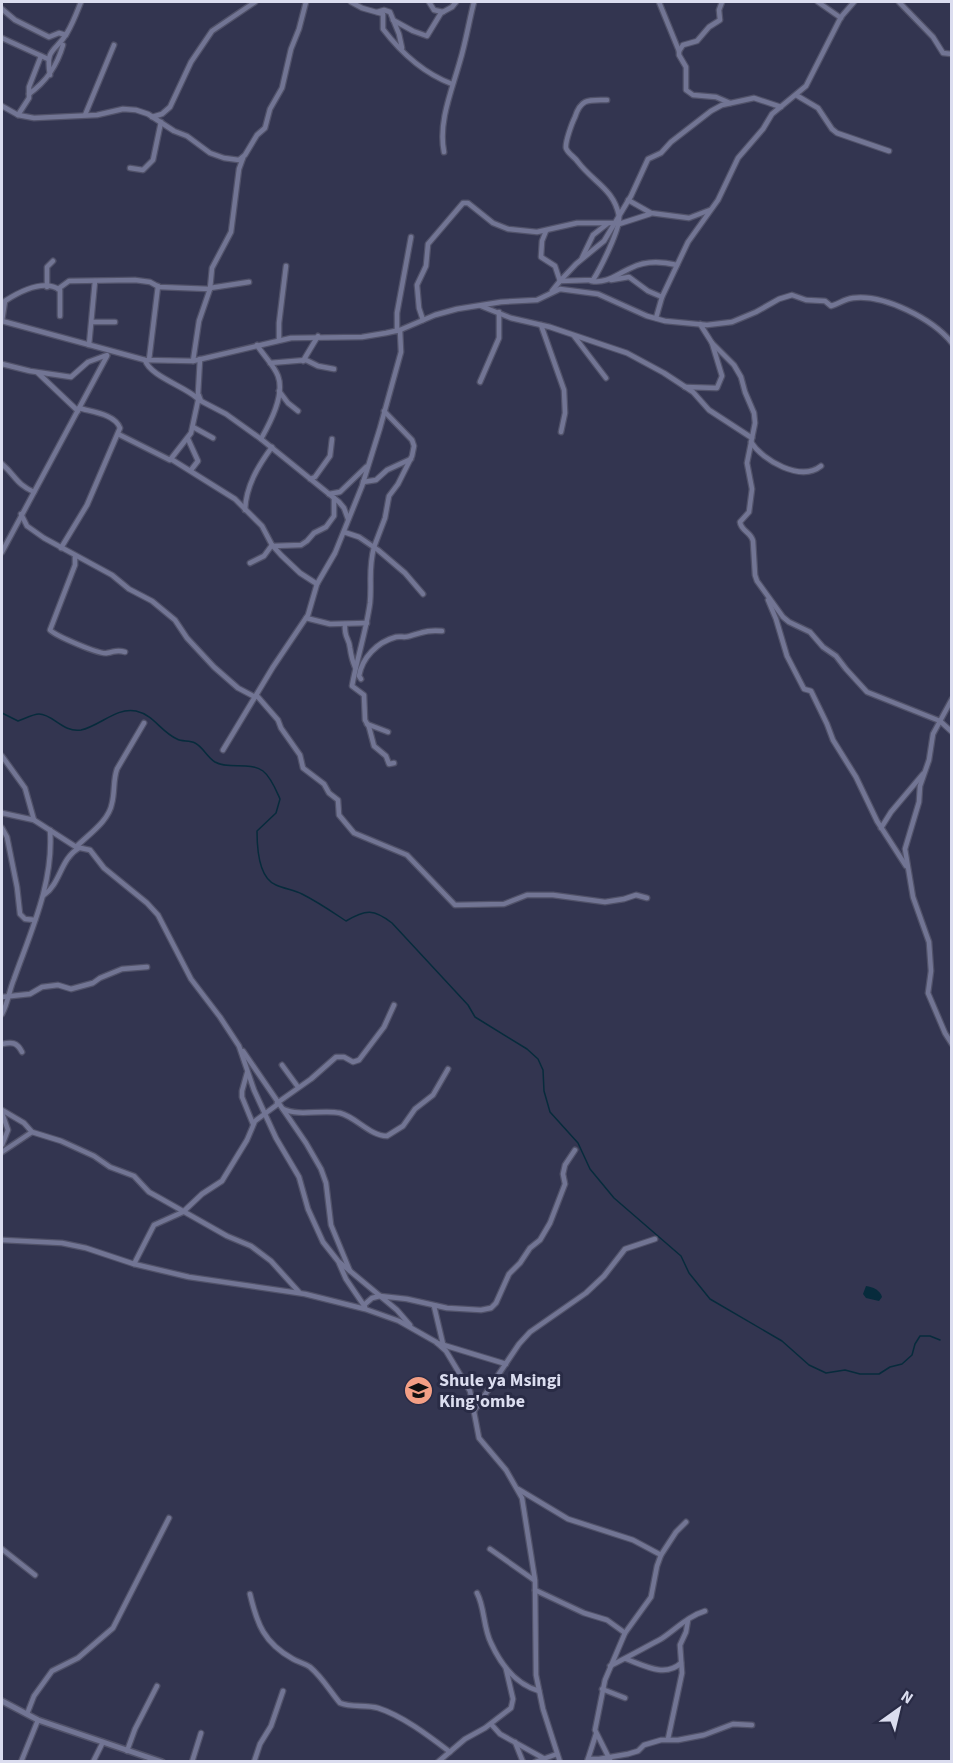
<svg xmlns="http://www.w3.org/2000/svg" width="953" height="1763" font-family="'Source Sans 3',sans-serif">
	<style>
		.water { fill: #072b3c }
		.lines { fill: none; stroke-linecap: round; stroke-linejoin: round }
		.stream { stroke: #072b3c; stroke-width: 1.5 }
		.minor-casing { stroke: #515269; stroke-width: 7 }
		.tertiary-casing { stroke: #515269; stroke-width: 8 }
		.minor { stroke: #727594; stroke-width: 4.5 }
		.tertiary { stroke: #727594; stroke-width: 5 }
		.labels { text-anchor: middle; stroke-width: 6; stroke-linejoin: round; paint-order: stroke }
		.poi-label { font-size: 18px; font-weight: bold; fill: #dbddef; stroke: #292b45; text-anchor: start }
	</style>
	<rect width="100%" height="100%" fill="#333550"/>
	<!-- water -->
	<path class="water" d="M866,1286C873,1287 880,1290 882,1297L879,1301L866,1298L863,1294Z"/>
	<g class="lines">
		<!-- stream -->
		<path class="stream" d="M2,713L18,721C24,719 33,714 39,714C53,714 63,733 81,730C100,726 116,707 136,711C154,715 161,732 177,739C182,742 189,740 195,743C203,747 207,757 215,762C229,770 249,761 263,771C271,777 276,790 280,799L276,813L257,831C257,847 258,878 276,885C285,889 294,890 302,894C318,902 331,911 346,921C366,909 374,909 392,923L468,1005L475,1017L527,1049L538,1059L543,1070L544,1091L550,1112L578,1143L590,1169L614,1198L681,1256L689,1273L710,1299L782,1341L809,1365L826,1373L845,1370L860,1374H879L890,1367L902,1364L912,1355L915,1344L920,1336H930L940,1340"/>
		<defs>
			<g id="minor">
				<path d="M351,2L362,8L383,14V29C402,54 423,73 452,84"/>
				<polyline points="429,2 434,10 443,12"/>
				<polyline points="659,2 679,51"/>
				<polyline points="722,2 719,10 720,20 709,27 697,41 683,45 679,51 679,55 686,67 686,90 693,95 716,97 730,103"/>
				<polyline points="818,2 841,18"/>
				<polyline points="899,2 933,37 943,53 952,54"/>
				<polyline points="2,9 15,20 49,37 59,33 66,35"/>
				<polyline points="377,12 384,10 390,12 399,34 402,48"/>
				<polyline points="393,20 413,31 427,36 441,13 452,7 456,2"/>
				<polyline points="2,38 48,59"/>
				<path d="M50,75C45,47 56,52 67,33C73,23 77,12 81,2"/>
				<path d="M29,94C47,81 57,66 63,45"/>
				<polyline points="796,95 818,108 832,129 837,133 889,151"/>
				<polyline points="2,106 18,115 34,118 97,115 123,109 136,110 148,114 174,131 187,136 210,153 224,158 239,160 245,155 257,135 265,128 270,109 282,88 291,49 299,29 306,2"/>
				<polyline points="18,115 29,98 29,87 41,56"/>
				<polyline points="85,115 114,45"/>
				<polyline points="152,117 162,114 170,107 191,62 212,31 255,2"/>
				<path d="M444,152C438,122 452,90 460,61C466,41 469,21 474,2"/>
				<polyline points="130,168 143,170 153,160 161,122"/>
				<polyline points="628,200 651,213 689,218 710,210"/>
				<polyline points="619,224 650,214"/>
				<polyline points="546,231 542,241 541,257 555,266 560,281"/>
				<polyline points="582,258 593,235 607,224"/>
				<polyline points="611,280 629,277 648,291 662,297"/>
				<polyline points="560,281 576,264 604,241 631,196 648,159 661,153 671,142 711,111 722,105 754,98 781,107"/>
				<path d="M591,281C607,284 617,274 631,268C646,260 661,261 677,265"/>
				<polyline points="47,287 47,267 53,261"/>
				<polyline points="210,288 249,282"/>
				<polyline points="58,289 69,281 135,280 150,282 159,287 210,289"/>
				<path d="M552,291L560,281L593,280C600,269 621,228 619,216C614,189 593,182 578,162C575,157 568,154 566,148C565,142 572,123 575,117C581,98 589,100 607,100"/>
				<polyline points="481,306 511,318 550,327 627,353 664,373 693,392 709,410 752,438"/>
				<polyline points="656,318 662,297 688,242 718,200 738,158 763,129 772,114 806,86 841,17 854,2"/>
				<polyline points="423,320 419,308 417,285 426,266 428,244 463,203 468,203 493,223 508,229 537,232 577,223 613,223"/>
				<path d="M2,321L145,360L193,361L291,338L362,337L386,333L400,330L435,315L457,309L501,302L537,300L560,289L598,294L647,316L665,321L707,325L732,322L756,312L779,299L792,295L806,300L825,301L831,306C839,304 844,299 853,298C884,294 933,319 952,343"/>
				<path d="M2,321L5,301C19,292 44,279 60,290V316"/>
				<polyline points="92,322 115,322"/>
				<polyline points="541,325 564,390 565,413 561,432"/>
				<polyline points="397,331 397,313 411,237"/>
				<polyline points="574,336 606,378"/>
				<polyline points="279,340 279,323 286,266"/>
				<path d="M712,343L734,365L741,377L745,392L754,413L755,423L747,463L752,489L749,512L740,522C741,531 751,532 753,541L755,575L757,581L783,617L789,622L810,632L823,647L836,656L846,669L867,692L940,721"/>
				<polyline points="89,345 95,281"/>
				<path d="M257,345C263,355 274,365 278,376C285,395 270,423 261,439"/>
				<polyline points="200,359 198,394 201,401 226,414 261,439 339,502 344,508 348,519"/>
				<path d="M145,360C150,376 184,386 197,398"/>
				<polyline points="149,360 158,286"/>
				<polyline points="193,361 199,321 210,289 212,268 231,232 239,169 243,158"/>
				<polyline points="303,361 318,336"/>
				<polyline points="270,363 306,360 318,366 334,369"/>
				<polyline points="2,364 30,371 71,377 88,362 107,355"/>
				<polyline points="38,373 78,411"/>
				<polyline points="480,382 499,338 499,312"/>
				<polyline points="685,387 717,388 722,376 712,343 700,324"/>
				<polyline points="279,391 288,403 298,411"/>
				<polyline points="193,427 213,438"/>
				<polyline points="118,434 170,460 191,433 199,396"/>
				<polyline points="188,439 198,461 191,470"/>
				<path d="M751,442C763,461 801,482 821,466"/>
				<polyline points="171,459 235,499 262,526 272,545 281,555 300,573 317,584"/>
				<path d="M2,464C16,476 16,484 34,492"/>
				<polyline points="310,479 315,477 330,456 332,439"/>
				<polyline points="363,482 376,480 387,470 411,459"/>
				<polyline points="329,494 340,492 366,467"/>
				<path d="M245,510C246,486 258,466 272,447"/>
				<polyline points="21,514 27,526 44,538 112,575 129,589 152,601 175,620 187,638 214,667 238,688 255,697"/>
				<polyline points="344,532 359,537 378,550 405,573 423,594"/>
				<polyline points="273,546 301,545 307,541 314,533 326,527 334,516 334,498"/>
				<path d="M374,547C368,570 372,582 370,603C366,632 357,658 352,686L364,695L365,720L369,727L374,746L386,756L389,764L394,763"/>
				<polyline points="374,547 385,518 389,496 398,484 412,456 414,446 412,440 384,411"/>
				<path d="M61,548L87,505L120,428C115,414 92,412 79,408"/>
				<polyline points="2,552 107,356"/>
				<path d="M75,557V565L50,630C56,636 100,655 107,653C115,652 116,649 125,652"/>
				<polyline points="250,563 264,556 272,545"/>
				<polyline points="768,600 776,619 787,656 804,689 811,691 827,724 833,740 856,777 877,821 906,866"/>
				<polyline points="306,618 330,624 367,623"/>
				<path d="M345,624C344,639 349,637 350,648C351,655 352,660 355,667"/>
				<path d="M361,679L359,676C362,658 377,642 396,637C401,636 405,638 410,636C424,632 427,630 442,631"/>
				<polyline points="258,697 278,720 281,728 300,755 303,768 324,784 329,793 338,800 339,815 354,833 407,855 455,905 504,904 527,895 553,895 605,902 624,899 636,895 647,898"/>
				<polyline points="952,699 933,734 929,760 920,786 919,802 905,849 913,897 929,942 931,971 928,993 945,1033 952,1044"/>
				<polyline points="940,721 952,732"/>
				<polyline points="367,724 388,732"/>
				<polyline points="223,750 273,667 308,615 317,584 335,553 362,486 380,428 401,352 400,330"/>
				<polyline points="2,756 25,788 34,820"/>
				<polyline points="2,813 34,820 76,847 90,850 104,868 147,903 158,915 191,979 220,1017 239,1046 254,1090 276,1138 299,1177 308,1209 323,1242 338,1261 397,1310 410,1325"/>
				<polyline points="2,828 7,837 17,887 20,914 25,919 35,920"/>
				<polyline points="881,828 891,812 923,774"/>
				<path d="M76,847C89,834 109,821 112,803C115,791 113,780 117,769L144,723"/>
				<path d="M44,895C61,883 60,859 79,848"/>
				<polyline points="2,997 30,994 42,987 58,985 71,989 93,983 100,978 122,969 147,967"/>
				<path d="M2,1014C8,1003 9,991 14,979C31,931 54,882 50,830"/>
				<path d="M2,1044C12,1042 17,1042 22,1052"/>
				<polyline points="243,1051 306,1143 321,1169 326,1183 331,1225 350,1271"/>
				<polyline points="282,1065 298,1087"/>
				<polyline points="247,1073 242,1091 242,1097 253,1124"/>
				<polyline points="277,1103 311,1079 336,1057 344,1057 353,1062 359,1060 384,1027 394,1005"/>
				<path d="M283,1109C300,1117 322,1109 340,1113C356,1117 370,1136 387,1136L403,1126L415,1109L433,1095L448,1069"/>
				<polyline points="2,1110 24,1123 32,1132 61,1141 94,1156 110,1167 134,1176 149,1192 158,1197 227,1236 251,1246 271,1261 299,1292"/>
				<polyline points="2,1113 8,1130 2,1145"/>
				<polyline points="2,1152 32,1132"/>
				<polyline points="2,1240 62,1243 86,1248 134,1264 189,1277 305,1294 365,1309 399,1321 436,1342 446,1351 470,1391 479,1438 506,1470 522,1498 535,1580 536,1675 543,1709 560,1762"/>
				<polyline points="339,1263 346,1279 365,1307"/>
				<polyline points="134,1264 154,1225 183,1212 202,1194 222,1181 247,1140 255,1121 278,1104"/>
				<polyline points="364,1305 372,1298 380,1296 407,1299 447,1308 481,1310 491,1308 496,1303 509,1274 520,1263 530,1248 540,1240 550,1223 565,1184 563,1174 565,1165 575,1150"/>
				<polyline points="434,1306 443,1344"/>
				<polyline points="437,1343 506,1364"/>
				<polyline points="474,1411 519,1344 530,1332 586,1293 604,1276 625,1249 655,1239"/>
				<polyline points="518,1489 568,1519 633,1540 661,1555"/>
				<polyline points="2,1549 35,1575"/>
				<polyline points="490,1549 534,1580"/>
				<polyline points="535,1590 584,1613 607,1620 625,1633"/>
				<path d="M477,1593C485,1608 483,1627 491,1643C501,1665 515,1684 539,1691"/>
				<path d="M250,1594C257,1624 264,1643 293,1659C298,1662 304,1663 310,1667C322,1677 330,1691 340,1703C352,1708 365,1704 378,1708C403,1716 429,1736 450,1752"/>
				<path d="M626,1659C643,1665 665,1678 681,1663"/>
				<path d="M610,1666C628,1657 644,1648 661,1639C676,1629 688,1616 705,1611"/>
				<polyline points="602,1689 625,1698"/>
				<polyline points="27,1714 34,1696 52,1671 78,1658 113,1628 169,1518"/>
				<polyline points="491,1724 500,1734 543,1758"/>
				<polyline points="668,1739 682,1673 680,1645 686,1632 688,1620"/>
				<polyline points="515,1742 523,1762"/>
				<polyline points="127,1751 135,1729 157,1686"/>
				<polyline points="588,1759 599,1759 628,1754 638,1751 644,1745 661,1740 678,1740 704,1735 733,1724 752,1725"/>
				<polyline points="21,1762 38,1720"/>
				<polyline points="93,1762 103,1742"/>
				<polyline points="192,1762 201,1733"/>
				<polyline points="254,1762 260,1744 271,1726 283,1691"/>
				<polyline points="438,1762 465,1739 485,1728 511,1708 513,1699 506,1669"/>
				<polyline points="535,1762 557,1754"/>
				<polyline points="587,1762 596,1734"/>
				<polyline points="611,1762 595,1730 605,1680 625,1633 651,1597 657,1566 661,1555 676,1532 686,1522"/>
			</g>
			<polyline id="tertiary" points="2,1701 38,1720 162,1762"/>
		</defs>
		<!-- minor casing -->
		<use href="#minor" class="minor-casing"/>
		<!-- tertiary casing -->
		<use href="#tertiary" class="tertiary-casing"/>
		<!-- minor -->
		<use href="#minor" class="minor"/>
		<!-- tertiary -->
		<use href="#tertiary" class="tertiary"/>
	</g>
	<!-- icons -->
	<defs>
		<symbol id="school-disc" viewBox="-11 -11 22 22"><circle r="9.5" fill="#f39f85" stroke="#292b45"/><path d="M0-5L7-2L0 1L-7-2ZM-4 1L0 2.5L4 1V4Q0 6-4 4Z" fill="#111"/></symbol>
	</defs>
	<g fill-rule="evenodd">
		<use href="#school-disc" x="402" y="1374" width="33" height="33"/>
	</g>
	<g class="labels">
		<!-- poi labels -->
		<g class="poi-label">
			<text x="439" y="1386">Shule ya Msingi<tspan x="439" dy="21">King'ombe</tspan></text>
		</g>
	</g>
	<!-- border -->
	<rect width="953" height="1763" fill="none" stroke="#dbddef" stroke-width="6"/>
	<!-- north arrow -->
	<g transform="translate(899 1709) rotate(34)" stroke="#292b45" stroke-width="4.5" paint-order="stroke">
	<path d="M0-4.5L10 22L0 15L-10 22Z" fill="#dbddef"/>
	<text y="-9" font-size="16" font-weight="bold" text-anchor="middle" fill="#dbddef">N</text>
	</g>
</svg>
